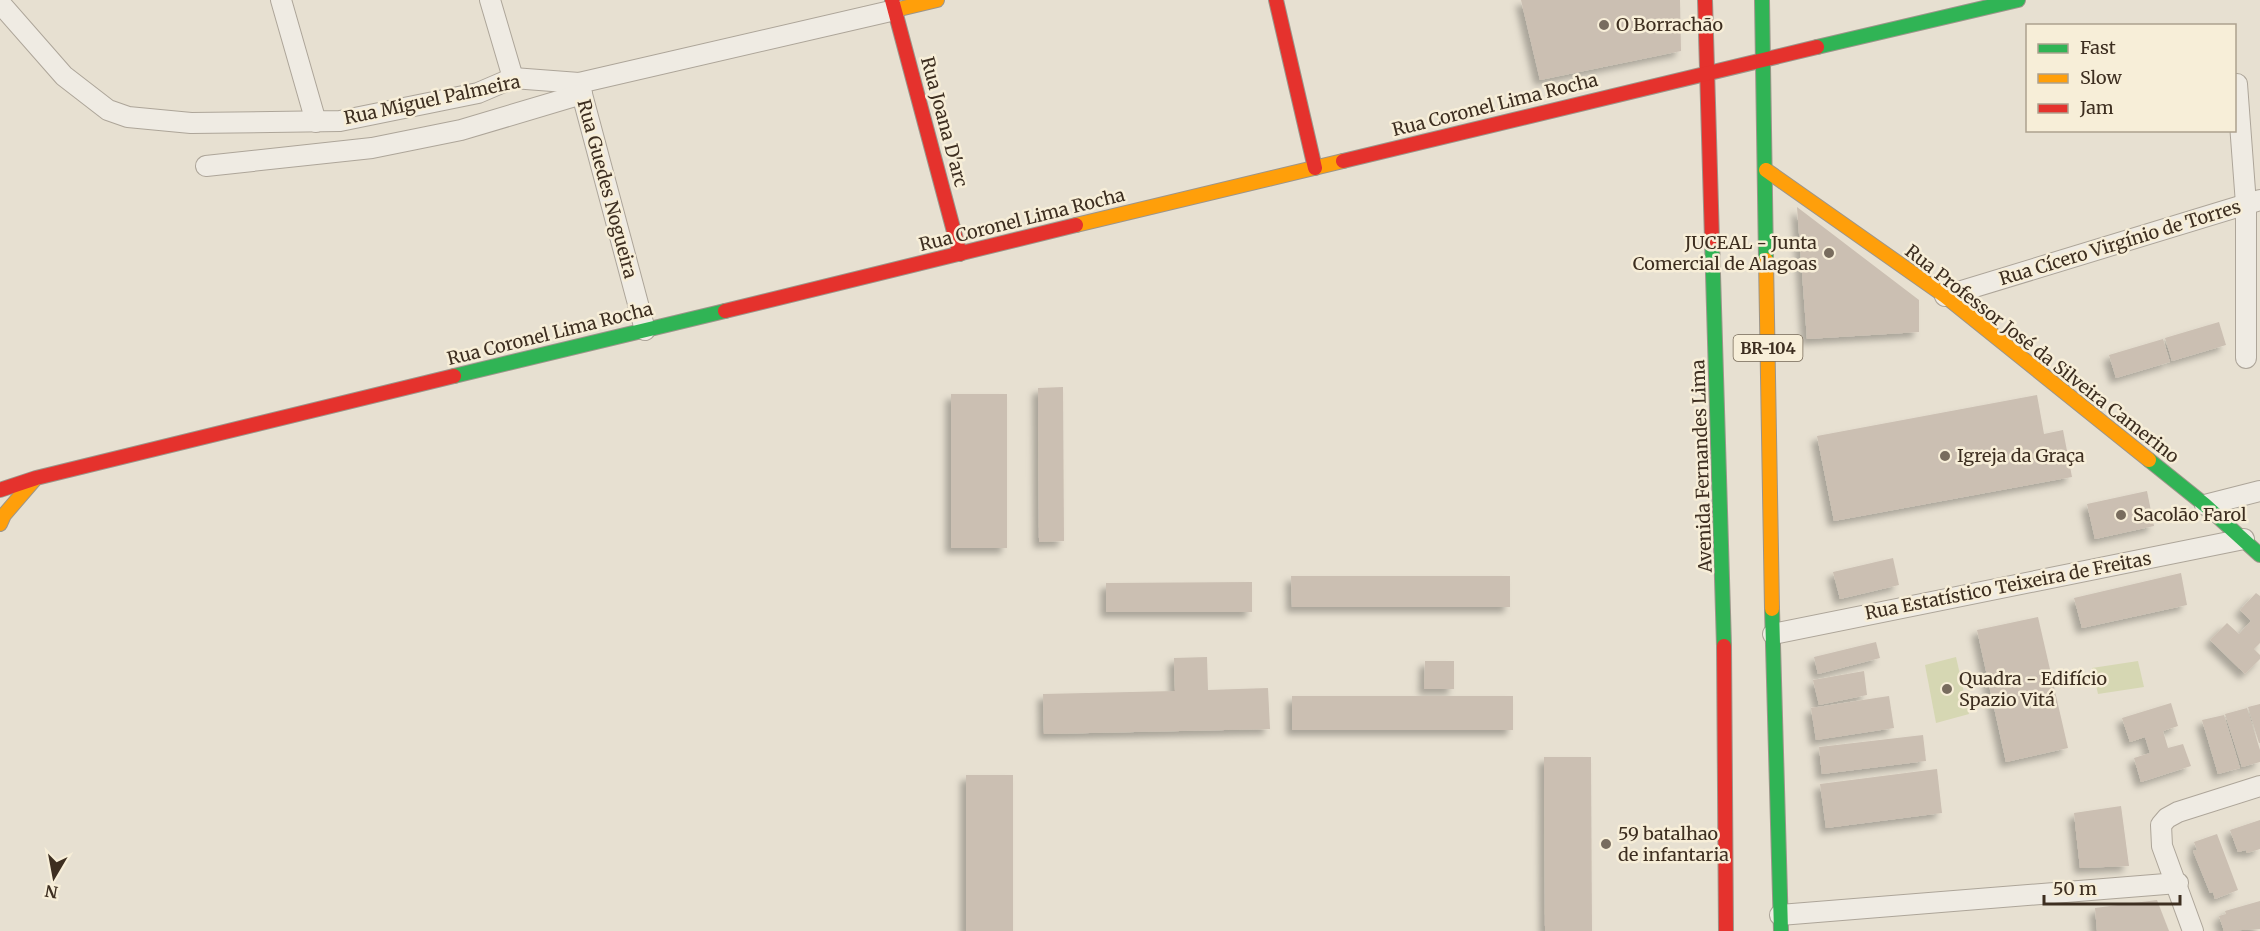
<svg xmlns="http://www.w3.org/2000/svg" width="2260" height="931" font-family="Merriweather,serif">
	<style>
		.green { fill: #d6d7b3 }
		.building { fill: #cbbfb2; filter: url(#shadow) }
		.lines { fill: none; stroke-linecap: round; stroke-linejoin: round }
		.street-casing { stroke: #ada599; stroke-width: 22 }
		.fast-casing { stroke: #9c958a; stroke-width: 16 }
		.slow-casing { stroke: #9c958a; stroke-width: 16 }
		.jam-casing { stroke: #9c958a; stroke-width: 16 }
		.street { stroke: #efebe3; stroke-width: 20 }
		.fast { stroke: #30b455; stroke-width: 14 }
		.slow { stroke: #ff9f0a; stroke-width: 14 }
		.jam { stroke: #e5322d; stroke-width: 14 }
		.poi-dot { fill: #786c5e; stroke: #f7eed8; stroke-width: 2 }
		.labels { text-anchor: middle; stroke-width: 5; stroke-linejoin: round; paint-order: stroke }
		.shield { fill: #f7eed8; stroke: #756857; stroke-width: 1.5 }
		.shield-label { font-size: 16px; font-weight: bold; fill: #3d2e20 }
		.poi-label { font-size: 18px; fill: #3d2e20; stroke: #f7eed8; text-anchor: start }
		.street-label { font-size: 18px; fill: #3d2e20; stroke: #f7eed8 }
	</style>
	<defs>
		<filter id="shadow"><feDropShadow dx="-5.5" dy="5.5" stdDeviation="3" flood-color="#0004"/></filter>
	</defs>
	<rect width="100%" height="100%" fill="#e7e0d1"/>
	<!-- green -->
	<g class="green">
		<polygon points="1956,657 1969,714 1936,723 1925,665"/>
		<polygon points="2138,661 2144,687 2098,694 2092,668"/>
	</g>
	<!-- building -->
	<g class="building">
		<polygon points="1521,0 1680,0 1681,51 1540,80"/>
		<polygon points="1797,207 1919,300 1919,332 1807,339"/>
		<polygon points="2219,322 2226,345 2172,361 2165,338"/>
		<polygon points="2163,339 2170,362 2116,378 2109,355"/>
		<polygon points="1063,387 1064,541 1039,542 1038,388"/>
		<rect x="951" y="394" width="56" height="154"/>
		<polygon points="2037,395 2044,434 2063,430 2072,477 1834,521 1817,436"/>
		<polygon points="2147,491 2154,526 2095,539 2087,504"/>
		<polygon points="1893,558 1899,585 1840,599 1833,572"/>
		<polygon points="2181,573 2187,605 2082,628 2074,598"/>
		<polygon points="1291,576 1510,576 1510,607 1292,607"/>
		<polygon points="1252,582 1252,612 1106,612 1106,583"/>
		<polygon points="2256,593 2260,596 2260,643 2254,649 2260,655 2260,659 2245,674 2210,640 2227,623 2239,634 2251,621 2240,610"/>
		<polygon points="2038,617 2068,748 2006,762 1977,630"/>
		<polygon points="1876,642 1880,658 1818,674 1814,657"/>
		<polygon points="1207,657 1208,690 1268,688 1270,729 1044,734 1043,694 1175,691 1174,658"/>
		<polygon points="1425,661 1454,661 1454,689 1424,689"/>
		<polygon points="1864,671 1867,695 1819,705 1813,680"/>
		<rect x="1292" y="696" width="221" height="34"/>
		<polygon points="1889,696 1894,728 1816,740 1811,708"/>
		<polygon points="2171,703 2178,726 2163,731 2168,748 2183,744 2191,766 2141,782 2134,758 2150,753 2145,737 2130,742 2122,718"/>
		<polygon points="2260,704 2260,743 2259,743 2248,707"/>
		<polygon points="2247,708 2260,750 2260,762 2242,767 2225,714"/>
		<polygon points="2224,715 2240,768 2218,774 2202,720"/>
		<polygon points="1923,735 1926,761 1822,774 1819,747"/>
		<polygon points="1544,757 1591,757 1592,931 1545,931"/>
		<polygon points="1937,769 1942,813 1826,828 1820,784"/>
		<rect x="966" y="775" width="47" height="156"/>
		<polygon points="2121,806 2129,866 2080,868 2074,813"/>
		<polygon points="2260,820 2260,849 2247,853 2246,850 2238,852 2230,830"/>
		<polygon points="2217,834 2238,890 2215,899 2213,892 2210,893 2193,851 2197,850 2194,842"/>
		<polygon points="2157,900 2169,931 2097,931 2095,908"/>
		<polygon points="2260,901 2260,929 2224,931 2219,916 2226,914 2225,911"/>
	</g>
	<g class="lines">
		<defs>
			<g id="street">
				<polyline points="281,0 316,122"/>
				<polyline points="490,0 513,78"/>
				<polyline points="0,3 64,76 108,110 128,117 191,123 340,121 478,93 513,78 579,83 895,10"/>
				<polyline points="579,83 645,330"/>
				<polyline points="2237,84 2246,204 2246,358"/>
				<polyline points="206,166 372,148 461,130 582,94"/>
				<polyline points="1945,296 2260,200"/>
				<polyline points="2205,505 2260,491"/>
				<polyline points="1773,634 2244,539"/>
				<polyline points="1780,915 2178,883"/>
				<polyline points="2193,931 2162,846 2161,825 2167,818 2178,812 2260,786"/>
			</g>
			<g id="fast">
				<polyline points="1762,0 1766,260"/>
				<polyline points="1817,47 2018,0"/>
				<polyline points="1712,240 1724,646"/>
				<polyline points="454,376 725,311"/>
				<polyline points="2149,460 2205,505 2260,555"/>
				<polyline points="1772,609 1781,931"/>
			</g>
			<g id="slow">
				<polyline points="895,10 937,0"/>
				<polyline points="1766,170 1945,296 2149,460"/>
				<polyline points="1076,225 1343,161"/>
				<polyline points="1766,260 1772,609"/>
				<polyline points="0,524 4,515 35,479"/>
			</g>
			<g id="jam">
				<polyline points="892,0 960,254"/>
				<polyline points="1276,0 1315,168"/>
				<polyline points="1705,0 1712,240"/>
				<polyline points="1343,161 1817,47"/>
				<polyline points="725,311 1076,225"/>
				<polyline points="0,490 36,478 454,376"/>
				<polyline points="1724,646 1726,931"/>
			</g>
		</defs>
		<!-- street casing -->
		<use href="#street" class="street-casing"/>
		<!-- fast casing -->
		<use href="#fast" class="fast-casing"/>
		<!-- slow casing -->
		<use href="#slow" class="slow-casing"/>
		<!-- jam casing -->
		<use href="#jam" class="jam-casing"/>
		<!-- street -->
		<use href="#street" class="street"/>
		<!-- fast -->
		<use href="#fast" class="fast"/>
		<!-- slow -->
		<use href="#slow" class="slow"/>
		<!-- jam -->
		<use href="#jam" class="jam"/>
	</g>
	<!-- markers -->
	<g class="poi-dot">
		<circle cx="1604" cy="25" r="6"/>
		<circle cx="1829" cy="253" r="6"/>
		<circle cx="1945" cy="456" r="6"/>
		<circle cx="2121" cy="515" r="6"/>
		<circle cx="1947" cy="689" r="6"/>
		<circle cx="1606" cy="844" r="6"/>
	</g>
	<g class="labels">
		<!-- shield labels -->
		<rect class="shield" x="1733.5" y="335" width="69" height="26" rx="4.5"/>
		<g class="shield-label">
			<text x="1768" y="354">BR-104</text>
		</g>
		<!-- poi labels -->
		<g class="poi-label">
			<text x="1616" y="31">O Borrachão</text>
			<text x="1817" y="249" text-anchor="end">JUCEAL - Junta<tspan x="1817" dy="21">Comercial de Alagoas</tspan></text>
			<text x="1957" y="462">Igreja da Graça</text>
			<text x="2133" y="521">Sacolão Farol</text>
			<text x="1959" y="685">Quadra - Edifício<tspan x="1959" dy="21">Spazio Vitá</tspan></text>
			<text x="1618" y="840">59 batalhao<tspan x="1618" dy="21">de infantaria</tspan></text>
		</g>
		<!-- street labels -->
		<g class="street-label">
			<text transform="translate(432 100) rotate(-12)" y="6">Rua Miguel Palmeira</text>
			<text transform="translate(1495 105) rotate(-14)" y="6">Rua Coronel Lima Rocha</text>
			<text transform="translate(944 122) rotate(75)" y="6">Rua Joana D'arc</text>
			<text transform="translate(607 189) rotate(75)" y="6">Rua Guedes Nogueira</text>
			<text transform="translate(1022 220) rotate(-14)" y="6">Rua Coronel Lima Rocha</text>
			<text transform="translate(2120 243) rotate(-17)" y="6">Rua Cícero Virgínio de Torres</text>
			<text transform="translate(550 334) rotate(-14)" y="6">Rua Coronel Lima Rocha</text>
			<text transform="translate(2042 354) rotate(38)" y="6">Rua Professor José da Silveira Camerino</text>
			<text transform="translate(1702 466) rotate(-92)" y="6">Avenida Fernandes Lima</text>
			<text transform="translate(2008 586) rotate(-11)" y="6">Rua Estatístico Teixeira de Freitas</text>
		</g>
	</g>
	<!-- legend -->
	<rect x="2026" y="24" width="210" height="108" fill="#f7eed8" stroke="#ada18e" stroke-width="1.5"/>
	<rect x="2038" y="44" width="30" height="9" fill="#30b455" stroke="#ada18e" stroke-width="1.5"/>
	<text x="2080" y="54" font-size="18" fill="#3d2e20">Fast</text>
	<rect x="2038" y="74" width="30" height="9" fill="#ff9f0a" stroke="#ada18e" stroke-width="1.5"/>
	<text x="2080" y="84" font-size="18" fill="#3d2e20">Slow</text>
	<rect x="2038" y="104" width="30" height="9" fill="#e5322d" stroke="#ada18e" stroke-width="1.5"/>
	<text x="2080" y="114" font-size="18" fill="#3d2e20">Jam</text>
	<!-- north arrow -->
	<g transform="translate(54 877) rotate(190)" stroke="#f7eed8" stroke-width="4.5" paint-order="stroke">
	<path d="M0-4.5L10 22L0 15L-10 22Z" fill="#3d2e20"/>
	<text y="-9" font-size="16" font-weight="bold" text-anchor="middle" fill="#3d2e20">N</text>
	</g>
	<!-- scale -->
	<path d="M2044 895v9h136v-9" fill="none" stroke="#3d2e20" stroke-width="3"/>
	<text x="2053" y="895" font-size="18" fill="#3d2e20" stroke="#f7eed8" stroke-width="4.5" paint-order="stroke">50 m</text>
</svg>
